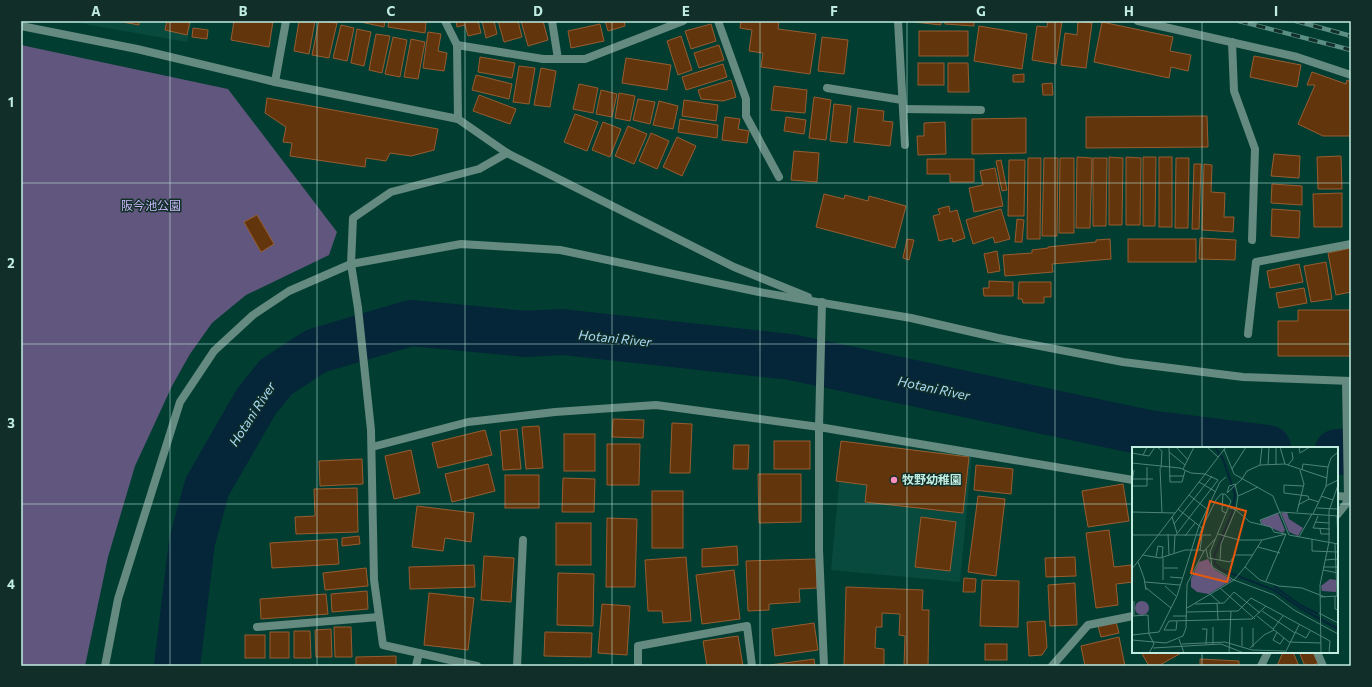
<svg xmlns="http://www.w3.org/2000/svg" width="1372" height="687" font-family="Commissioner,'Noto Sans JP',sans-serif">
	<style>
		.built { fill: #084a3e }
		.green { fill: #61567d }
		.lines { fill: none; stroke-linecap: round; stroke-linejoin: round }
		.river { stroke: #042638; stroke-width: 46 }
		.building { fill: #63350d; stroke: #975d30 }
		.lane { stroke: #658a80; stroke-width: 8 }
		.street { stroke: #658a80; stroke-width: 8 }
		.rail-casing { stroke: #5b8f83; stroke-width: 4.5 }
		.rail { stroke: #112f28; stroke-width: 3; stroke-dasharray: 9; stroke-linecap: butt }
		.grid { fill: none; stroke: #c1ede1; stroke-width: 1; stroke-opacity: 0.55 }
		.poi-dot { fill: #ff8eba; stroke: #112f28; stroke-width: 1.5 }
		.labels { text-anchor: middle; stroke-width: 3; stroke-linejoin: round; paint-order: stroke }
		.park-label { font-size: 12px; fill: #c9b8f9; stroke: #112f28 }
		.poi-label { font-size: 12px; font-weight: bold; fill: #c1ede1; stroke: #112f28; text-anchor: start }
		.water-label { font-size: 13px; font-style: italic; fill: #a9dcfb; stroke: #112f28 }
		.inset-river { fill: none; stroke: #042638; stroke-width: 2 }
		.inset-road { fill: none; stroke: #4e8378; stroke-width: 1 }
		.view { fill: #e8590c; fill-opacity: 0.15; stroke: #e8590c; stroke-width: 2 }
		.inset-edge { fill: none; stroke: #c1ede1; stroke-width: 2 }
		.neatline { fill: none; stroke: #c1ede1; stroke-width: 1.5 }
		.grid-label { font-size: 13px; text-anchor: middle; font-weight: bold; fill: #c1ede1 }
	</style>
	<rect width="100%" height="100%" fill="#023d32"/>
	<!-- built -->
	<g class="built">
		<polygon points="67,21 192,21 187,42"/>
		<polygon points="843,443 972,455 960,582 831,570"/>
	</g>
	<!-- green -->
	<polygon class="green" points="21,45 228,89 337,232 329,255 246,295 212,323 190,354 172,386 135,466 108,557 85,666 21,666"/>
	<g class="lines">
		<!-- river -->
		<g class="river">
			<polyline points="1337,452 1351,452"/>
			<polyline points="177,666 192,542 207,487 256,402 276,377 316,351 411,323 526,334 562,332 791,357 1148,433 1268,448"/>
		</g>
	</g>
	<!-- building -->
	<g class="building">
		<polygon points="117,21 139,21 139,25"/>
		<polygon points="167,21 190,21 187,35 165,30"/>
		<polygon points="234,21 273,21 269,47 231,40"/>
		<polygon points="299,21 315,21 309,54 294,51"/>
		<polygon points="319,21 337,23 329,58 312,55"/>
		<polygon points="356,21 385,21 384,27"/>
		<polygon points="389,21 426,21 425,33 388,27"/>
		<polygon points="456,21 478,21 481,33 468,36 465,25 457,27"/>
		<polygon points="482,21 494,21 497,34 486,38"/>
		<polygon points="498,21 518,21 522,37 504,42"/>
		<polygon points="521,21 543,21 548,40 528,46"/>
		<polygon points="605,21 624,21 625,26 608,31"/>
		<polygon points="741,21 779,21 778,29 816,34 810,74 761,67 763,53 749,51 752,30 740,28"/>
		<polygon points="914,21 941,21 941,25 914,22"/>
		<polygon points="945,21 974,21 974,26 945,24"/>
		<polygon points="1048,21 1062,21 1056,64 1032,60 1037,26 1047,27"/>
		<polygon points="1078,21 1092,23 1086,68 1061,65 1065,33 1077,35"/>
		<polygon points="1102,22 1173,37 1170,51 1191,55 1188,71 1171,67 1169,78 1094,62"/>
		<polygon points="600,24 604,41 571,48 568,31"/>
		<polygon points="711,24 716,41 691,49 685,31"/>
		<polygon points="341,25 354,28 347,61 333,58"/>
		<polygon points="979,26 1027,34 1022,69 974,61"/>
		<polygon points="193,28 208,30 207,39 192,37"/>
		<polygon points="357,29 371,32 364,66 351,63"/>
		<rect x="919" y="31" width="49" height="25"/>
		<polygon points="428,32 441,34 438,51 447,53 444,71 423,68"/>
		<polygon points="376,34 390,36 382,73 369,70"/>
		<polygon points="681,36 692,70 678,75 667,41"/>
		<polygon points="393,37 407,40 400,77 385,74"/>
		<polygon points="822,37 848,40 844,74 818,71"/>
		<polygon points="411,39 425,42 418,79 404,77"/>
		<polygon points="719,45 724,60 699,68 694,53"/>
		<polygon points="1254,56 1301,65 1297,87 1250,77"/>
		<polygon points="480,57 515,63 512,78 478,72"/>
		<polygon points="626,58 671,65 667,90 622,83"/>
		<rect x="918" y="63" width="26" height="22"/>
		<polygon points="948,63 968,63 969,92 948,92"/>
		<polygon points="723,64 727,77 686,90 682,77"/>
		<polygon points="519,66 535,68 529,104 513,102"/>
		<polygon points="541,68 556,71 550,107 534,105"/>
		<polygon points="1312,72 1346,84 1347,80 1351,82 1351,136 1323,136 1298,124 1315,85 1307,85"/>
		<polygon points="1024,74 1024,82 1013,82 1013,75"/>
		<polygon points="476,75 512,84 509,99 472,90"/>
		<polygon points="731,80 736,97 723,101 701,99 698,90"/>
		<polygon points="1052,83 1053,95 1043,95 1042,84"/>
		<polygon points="579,84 598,88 593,113 573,109"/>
		<polygon points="774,86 807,90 805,113 771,110"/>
		<polygon points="601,90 617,94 612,117 596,114"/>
		<polygon points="619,93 635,96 630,121 615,118"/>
		<polygon points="479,95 516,109 510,124 473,111"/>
		<polygon points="814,97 831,100 826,140 809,138"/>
		<polygon points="267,98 438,129 434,150 411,156 390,153 386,161 366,158 365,167 290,156 292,143 283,142 286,127 265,113"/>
		<polygon points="638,99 655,102 650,124 633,120"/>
		<polygon points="684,100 718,105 716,121 682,116"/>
		<polygon points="659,101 678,106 673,129 653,125"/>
		<polygon points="834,104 851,106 847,143 830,141"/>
		<polygon points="858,108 884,111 883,121 893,122 890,146 854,142"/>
		<polygon points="575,114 598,122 587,151 564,142"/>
		<polygon points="1207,116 1208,147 1086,148 1086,117"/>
		<polygon points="725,117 740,119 738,129 749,131 747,143 722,140"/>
		<polygon points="786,117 806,120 804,134 784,131"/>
		<polygon points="1026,118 1026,153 972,154 972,119"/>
		<polygon points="680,119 718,125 717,138 678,132"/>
		<polygon points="603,122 621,129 610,157 592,150"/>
		<polygon points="945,122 946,154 918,155 917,136 924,136 924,123"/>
		<polygon points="628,126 647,134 634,164 615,156"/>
		<polygon points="651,133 669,141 657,169 639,161"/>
		<polygon points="677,137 696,146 682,176 663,167"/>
		<polygon points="794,151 819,153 817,182 791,180"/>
		<polygon points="1274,154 1300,156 1299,178 1271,176"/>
		<polygon points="1341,156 1342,189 1318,189 1317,157"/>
		<polygon points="1077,157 1092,158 1090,228 1076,228"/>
		<polygon points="1109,157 1123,158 1122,225 1109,225"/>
		<polygon points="1126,157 1141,158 1140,225 1126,225"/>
		<polygon points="1143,157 1156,157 1155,226 1143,226"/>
		<rect x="1159" y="157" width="13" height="70"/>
		<polygon points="1028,158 1041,158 1040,239 1027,239"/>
		<polygon points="1044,158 1058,158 1057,236 1042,236"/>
		<polygon points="1060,158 1074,158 1074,233 1059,233"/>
		<polygon points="1093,158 1107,158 1106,226 1093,226"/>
		<polygon points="1176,158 1189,158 1188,228 1175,228"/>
		<polygon points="927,159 974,159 974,182 950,182 950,174 927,174"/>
		<polygon points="1001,160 1007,190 1002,191 996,161"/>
		<polygon points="1009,160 1025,160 1024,216 1008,216"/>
		<polygon points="1194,164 1201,164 1199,229 1192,229"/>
		<polygon points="1204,164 1212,165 1211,192 1225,193 1224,217 1234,217 1233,232 1202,230"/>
		<polygon points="995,168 1003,206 974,212 969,188 983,185 980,171"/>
		<polygon points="1272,184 1302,186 1302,205 1271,203"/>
		<polygon points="1342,193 1342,227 1314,227 1313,194"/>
		<polygon points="824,194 844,199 845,195 868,201 869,196 906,206 895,248 816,227"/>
		<polygon points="949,206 950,212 957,210 965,238 953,242 952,238 939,241 933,216 940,214 938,209"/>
		<polygon points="1001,209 1010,239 995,243 993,237 973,244 966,220"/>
		<polygon points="1272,209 1300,211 1299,238 1271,236"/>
		<polygon points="257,215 274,244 261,252 244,222"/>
		<polygon points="1017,219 1024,220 1022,242 1015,242"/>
		<polygon points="1200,238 1236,240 1235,260 1199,259"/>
		<polygon points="907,239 914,240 909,260 903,258"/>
		<polygon points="1110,239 1111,259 1052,264 1053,272 1005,276 1003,255 1032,253 1032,250 1048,248 1048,247 1096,242 1096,240"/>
		<rect x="1128" y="239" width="68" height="23"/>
		<polygon points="1351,248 1351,292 1336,295 1328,253"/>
		<polygon points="997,251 1000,271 988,273 984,254"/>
		<polygon points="1326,262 1332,299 1311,302 1304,266"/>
		<polygon points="1299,264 1303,282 1270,288 1267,271"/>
		<polygon points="989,281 1013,282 1013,296 984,296 983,288 989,288"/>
		<polygon points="1019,282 1051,282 1051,297 1044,297 1044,303 1023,303 1022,299 1018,299"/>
		<polygon points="1304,288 1307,303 1279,308 1276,293"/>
		<polygon points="1298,310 1351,310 1351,356 1278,356 1278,321 1298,321"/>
		<polygon points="613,419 644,420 643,438 612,437"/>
		<polygon points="672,423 692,424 690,473 670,473"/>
		<polygon points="539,426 543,468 526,469 522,427"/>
		<polygon points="517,429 521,469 503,470 500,431"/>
		<polygon points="485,430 492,455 438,468 432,443"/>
		<rect x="564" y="434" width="31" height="37"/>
		<rect x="774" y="441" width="36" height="28"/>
		<polygon points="841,441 969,457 963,513 865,502 867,485 836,481"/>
		<polygon points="607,444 640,444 639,485 607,485"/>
		<polygon points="734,445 749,445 748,469 733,469"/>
		<polygon points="411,450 420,493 394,499 385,456"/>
		<polygon points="362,459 363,484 320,486 319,461"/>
		<polygon points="488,464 495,491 452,502 445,474"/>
		<polygon points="976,465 1013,469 1011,494 974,490"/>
		<polygon points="758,474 801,474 801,522 759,523"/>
		<rect x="505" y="475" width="34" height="33"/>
		<polygon points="563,478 595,479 594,512 562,512"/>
		<polygon points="1123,484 1129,521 1088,527 1082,491"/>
		<polygon points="357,488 358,532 296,534 295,517 315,516 314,489"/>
		<rect x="652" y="491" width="31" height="57"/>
		<polygon points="978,496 1005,499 996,576 968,572"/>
		<polygon points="417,506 474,513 471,542 445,538 443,551 412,547"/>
		<polygon points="921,517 956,522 950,571 915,567"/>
		<polygon points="607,518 637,519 635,587 606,587"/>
		<rect x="556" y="523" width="35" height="42"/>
		<polygon points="1109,530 1114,567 1131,565 1133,582 1116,584 1118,605 1096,608 1086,533"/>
		<polygon points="359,536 360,544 342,546 342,538"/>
		<polygon points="337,539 339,564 272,568 270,543"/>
		<polygon points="737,546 738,565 702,567 702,549"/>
		<polygon points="484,556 514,558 511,602 481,600"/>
		<polygon points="686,557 691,621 663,623 662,611 648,611 645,560"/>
		<polygon points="1075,557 1076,576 1046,577 1045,558"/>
		<polygon points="816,559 817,588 799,589 800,602 769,604 769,610 748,611 746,561"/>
		<polygon points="474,565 475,587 410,589 409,567"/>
		<polygon points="366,568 368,586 325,590 323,573"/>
		<polygon points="734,570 740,619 702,624 696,575"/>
		<polygon points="558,573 594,574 593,626 557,625"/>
		<polygon points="964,578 976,579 975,592 963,592"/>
		<polygon points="982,580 1019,581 1018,627 980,626"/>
		<polygon points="1075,583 1077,625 1050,626 1048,585"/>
		<polygon points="846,587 923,590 922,610 929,610 928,666 904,666 905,636 899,635 900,614 882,613 882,627 876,627 875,648 884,649 884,666 844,666"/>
		<polygon points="367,591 368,609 332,612 331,594"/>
		<polygon points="429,593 474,598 468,650 424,645"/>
		<polygon points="326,594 328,614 261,619 260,599"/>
		<polygon points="602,604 630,606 627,655 598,653"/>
		<polygon points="1045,621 1047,647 1042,655 1029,656 1027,622"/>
		<polygon points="1116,622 1119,633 1101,637 1098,626"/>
		<polygon points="814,623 818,650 775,656 772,629"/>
		<polygon points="334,627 351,627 352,657 335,657"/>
		<polygon points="331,629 332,657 316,657 315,630"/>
		<polygon points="294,631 310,631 311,658 294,658"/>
		<rect x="270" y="632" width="19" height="26"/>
		<polygon points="545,632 592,633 591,657 544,656"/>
		<rect x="245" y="635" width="20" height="23"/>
		<polygon points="738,636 743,666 707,666 703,641"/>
		<polygon points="1119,637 1125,666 1085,666 1081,646"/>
		<rect x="985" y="644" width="22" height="16"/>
		<polygon points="1141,652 1183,652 1158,666 1149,666"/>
		<polygon points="1283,652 1293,652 1299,666 1277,666"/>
		<polygon points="1299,652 1313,652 1318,663 1311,666 1305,666"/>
		<polygon points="396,656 396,666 356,666 356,657"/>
		<polygon points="814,659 815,666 770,666 770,665"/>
		<polygon points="1200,659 1239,661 1239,666 1200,666"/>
	</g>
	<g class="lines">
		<!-- lane -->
		<g class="lane">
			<polyline points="552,21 558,59"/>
			<polyline points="898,21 905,145"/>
			<polyline points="1232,42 1234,91 1255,149 1252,240"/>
			<polyline points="275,82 286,21"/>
			<polyline points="827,88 902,100"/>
			<polyline points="903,109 981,110"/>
			<polyline points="257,627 379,617"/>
			<polyline points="1317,652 1323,666"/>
			<polyline points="416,666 419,653"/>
			<polyline points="517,666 523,540"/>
			<polyline points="638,666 638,646 747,626 752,666"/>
			<polyline points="1052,666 1088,625 1133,616"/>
		</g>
		<!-- street -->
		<g class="street">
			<polyline points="445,21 457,45"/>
			<polyline points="718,21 746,99 746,116 779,177"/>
			<polyline points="1138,21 1297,57 1351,75"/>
			<polyline points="21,26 137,49 275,82 458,119 507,153 734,267 808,297"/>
			<polyline points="458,119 457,45 543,59 585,59 683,21"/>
			<polyline points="822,302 819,427 819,550 824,666"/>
			<polyline points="1248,334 1256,262 1351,244"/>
			<polyline points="372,447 468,422 555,412 656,405 819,427 1133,480"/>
			<polyline points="1337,496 1351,497"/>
			<polyline points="1337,515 1346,504 1348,496 1346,382"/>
			<polyline points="105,666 118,599 180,402 214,351 253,315 289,291 351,264 461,244 560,250 759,292 911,318 998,338 1123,362 1243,377 1351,381"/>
			<polyline points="477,666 383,645 374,580 371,430 358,308 351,264 353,218 391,192 479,169 507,153"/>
			<polyline points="1261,666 1268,652"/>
		</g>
		<defs>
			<g id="rail">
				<polyline points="1239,21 1351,50"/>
				<polyline points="1296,21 1351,36"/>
			</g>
		</defs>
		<!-- rail casing -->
		<use href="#rail" class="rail-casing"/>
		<!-- rail -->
		<use href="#rail" class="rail"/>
	</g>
	<!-- grid -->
	<path class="grid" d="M170,21V666M317,21V666M465,21V666M612,21V666M760,21V666M907,21V666M1055,21V666M1202,21V448M21,183H1351M21,344H1351M21,504H1133M1337,504H1351M1202,652V666"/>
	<!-- markers -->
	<circle class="poi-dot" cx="894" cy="480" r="4"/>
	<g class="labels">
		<!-- park labels -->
		<g class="park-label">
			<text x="151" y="210">阪今池公園</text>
		</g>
		<!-- poi labels -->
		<g class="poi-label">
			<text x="902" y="484">牧野幼稚園</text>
		</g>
		<!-- water labels -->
		<g class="water-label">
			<text transform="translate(615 338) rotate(6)" y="5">Hotani River</text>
			<text transform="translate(934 388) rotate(12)" y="5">Hotani River</text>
			<text transform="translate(252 414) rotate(-57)" y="5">Hotani River</text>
		</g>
	</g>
	<!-- overview -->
	<g transform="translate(1132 447)">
		<rect width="206" height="206" fill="#023d32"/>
		<path d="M155,65L157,72L171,81L166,89L157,85L149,66ZM146,66L153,83L151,86L130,77L129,73ZM76,112L82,122L100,133L77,147L65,145L59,140V132L67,115ZM198,132L204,133V145L190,144L189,139ZM3 161a7 7 0 1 1 14 0a7 7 0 1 1-14 0Z" fill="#61567d"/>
		<path class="inset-river" d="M83,0L91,12L103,47L100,66L82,109L83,117L90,123L142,143L168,161L206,182M142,139L168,158L186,167"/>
		<path class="inset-road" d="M25,0L30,4L29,21M37,0L38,35H50L53,24M44,0L56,13M75,0L86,10M130,0L128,18L153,17L195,31M148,0L153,17M167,0L168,6L178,0M92,2L102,27L141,49L157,88L206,97M37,5L53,18M0,6L11,8L15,0M11,8L17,9L23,0M0,16L48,21L59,26L73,27M136,18L137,0M144,18V0M156,18L161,12L160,5M196,20L199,11L206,5M28,21L30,66M51,22L62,0M100,22L114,0M170,23L171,17L196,20L194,39L181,67M73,27L86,33M37,29H51M1,32H21M67,35L84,45M0,36L2,23M104,37L97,39L95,46L110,32L115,24L128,18M0,39H15V20M171,39L152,38V46L176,49L177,52L187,55M194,39L206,33M91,47L90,64L94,66M57,48L75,62M106,49L126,40M189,49L201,53M166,58L177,52M98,61L104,63L118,75L139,80L142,85L153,87M185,61L206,62M46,62L70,81L67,89M0,65L43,66M165,65L172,37L168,23M186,69L181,81L198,82M205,69L206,97M40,70L45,86M183,75L197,76M42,77L80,29M130,78L128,73L149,65L206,69M70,81L84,53L89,47H93L99,54L78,105L80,120L102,133L142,148L162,163L206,187M188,82L189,87H198M36,87L37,108M86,87L107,93H130L154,87M0,88H79M44,88L86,33M53,89L63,76M70,89L68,103L72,104M167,90L180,67M180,92V104L206,105M203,96L205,149M126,100L148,106M74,102L76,111L98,115L103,108H121M42,106L43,88M11,108L28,111L53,103H68M24,110L26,99L31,100L30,111M88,113L89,97L104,62L106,49L103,37M193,113L206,112M6,115L12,131L14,143M113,120L128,133L147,139L170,141L193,150M191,120H206M32,121H46M0,122L94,0M191,123L206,126M38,130L50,131M31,133V111M134,134L154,87M13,135L48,138M33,139L44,149M13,140L39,161M88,141L123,172M78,147L88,156M203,149V162L206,163M188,150L206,149M2,154V168M85,156L86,173M63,157L92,156L102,145L128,166M55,161L102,133L113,120L130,93M130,164L163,186M55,165L106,164L119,151L198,194L197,206M187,166L206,176M0,169L16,168L17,187L22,197L17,206M41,169H55M125,169L157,195L189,196M45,174L44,183H32L37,174L120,172L134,159M110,180V199M121,181V200M70,182H75L74,197M141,182L151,169M145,185L141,193L148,197L152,191M163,185L174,191L178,184M0,188L27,185L45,149L67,79L88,35L94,30M47,192L52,206M0,193L34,196L51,189L54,181L55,137L72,104L83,92M50,197L93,195L120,203L153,204M81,197V180M21,201L89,197L112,206M118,201L132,188L142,183M97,206L99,164M153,206L167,178M164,206H183M189,206L188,138L197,95V64L206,38"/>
		<path class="view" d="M78,54L114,64L95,135L59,126Z"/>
		<rect width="206" height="206" class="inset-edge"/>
	</g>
	<!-- border -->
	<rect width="1372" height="687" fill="none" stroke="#112f28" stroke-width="44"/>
	<rect x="22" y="22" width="1328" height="643" class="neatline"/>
	<g class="grid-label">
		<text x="96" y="16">A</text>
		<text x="243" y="16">B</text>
		<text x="391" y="16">C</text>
		<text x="538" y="16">D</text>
		<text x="686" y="16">E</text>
		<text x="834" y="16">F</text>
		<text x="981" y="16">G</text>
		<text x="1129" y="16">H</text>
		<text x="1276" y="16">I</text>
		<text x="11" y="107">1</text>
		<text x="11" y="268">2</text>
		<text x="11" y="428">3</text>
		<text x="11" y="589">4</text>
	</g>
</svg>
